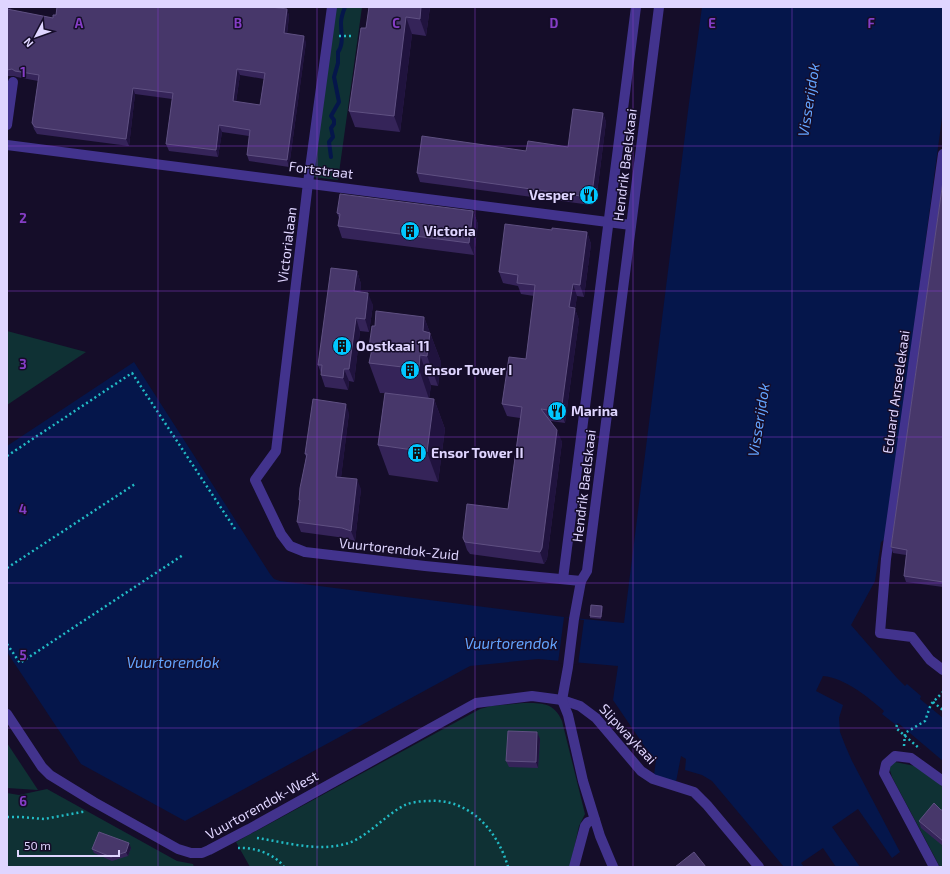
<svg xmlns="http://www.w3.org/2000/svg" width="950" height="874" font-family="'Exo 2',sans-serif">
	<style>
		.green { fill: #0f3134 }
		.water { fill: #05164b }
		.pier { fill: #150d29 }
		.lines { fill: none; stroke-linecap: round; stroke-linejoin: round }
		.stream { stroke: #05164b; stroke-width: 4 }
		.path { stroke: #22bcc6; stroke-width: 2.5; stroke-dasharray: 2 3; stroke-linecap: butt }
		.minor { stroke: #42338d; stroke-width: 10 }
		.wall { fill: #352459; fill-rule: evenodd }
		.shaded-wall { fill: #20133e }
		.building { fill: #47376a; stroke: #5f5082; fill-rule: evenodd }
		.grid { fill: none; stroke: #853dc5; stroke-width: 1; stroke-opacity: 0.55 }
		.labels { text-anchor: middle; stroke-width: 3; stroke-linejoin: round; paint-order: stroke }
		.street-label { font-size: 14px; fill: #dfd5ff; stroke: #150d29 }
		.poi-label { font-size: 14px; font-weight: bold; fill: #dfd5ff; stroke: #150d29; text-anchor: start }
		.water-label { font-size: 15px; font-style: italic; fill: #63a4ff; stroke: #150d29 }
		.grid-label { font-size: 13px; text-anchor: middle; font-weight: bold; fill: #853dc5; stroke: #150d29; stroke-width: 3; stroke-linejoin: round; paint-order: stroke }
	</style>
	<rect width="100%" height="100%" fill="#150d29"/>
	<!-- green -->
	<g class="green">
		<polygon points="336,7 362,7 338,180 313,177"/>
		<polygon points="7,331 86,352 7,405"/>
		<path d="M523,703C541,703 554,702 562,721L585,814L579,826L570,867H250L236,842L480,709L491,706Z"/>
		<polygon points="7,743 38,790 7,788"/>
		<polygon points="895,762 920,767 943,787 943,867 940,867 892,777 889,767"/>
		<polygon points="47,789 177,861 193,864 194,867 7,867 7,793 19,795"/>
	</g>
	<!-- water -->
	<path class="water" d="M702,7H943V110L886,538L881,542L875,581L851,625L897,678L905,686L907,684L921,696L920,699L943,718V761L898,723L896,725L882,714L884,711C868,697 845,678 823,676L816,691L843,705L839,718L840,732L845,745L852,761L900,852L892,858L858,809L832,827L860,867H836L823,848L801,863L804,867H784L712,781L702,775L685,770L686,759L681,756L676,782L654,775L656,760L647,750L613,700L618,666L538,659L470,666L185,821L81,764L7,652V446L134,362L270,574L274,579L280,581L564,617L624,623L689,103Z"/>
	<!-- pier -->
	<polygon class="pier" points="564,617 584,620 578,665 558,663"/>
	<g class="lines">
		<!-- stream -->
		<path class="stream" d="M331,157L329,142L333,137L331,128L334,124V120L331,116L339,102L334,77L338,63V52C344,44 341,33 341,23C341,18 343,12 345,7"/>
		<!-- path -->
		<g class="path">
			<polyline points="339,36 353,36"/>
			<polyline points="7,456 132,373 235,529"/>
			<polyline points="7,568 135,484"/>
			<polyline points="7,644 20,663 183,555"/>
			<polyline points="933,702 943,710"/>
			<polyline points="897,725 896,728 920,749"/>
			<polyline points="904,746 905,733 925,721 931,704 943,692"/>
			<polyline points="7,817 21,817 44,819 82,812 85,809"/>
			<path d="M257,838C284,842 314,851 341,845C365,841 383,816 405,805C412,802 421,801 429,801C469,798 498,831 508,867"/>
			<path d="M238,848C254,847 275,854 284,867"/>
		</g>
		<!-- minor -->
		<g class="minor">
			<polyline points="332,7 308,183 276,451 255,480 281,534 290,546 305,552 425,566 581,581"/>
			<polyline points="7,125 13,82"/>
			<polyline points="7,145 631,225"/>
			<polyline points="943,154 886,559 880,633 912,637 930,660 943,670"/>
			<polyline points="563,579 636,7"/>
			<polyline points="7,714 42,767 50,775 94,802 178,849 191,853 202,853 209,850 249,829 476,703 532,696 562,700 580,706 596,718 641,771 653,779 694,792 707,805 759,867"/>
			<polyline points="574,867 585,826 588,822 595,820"/>
			<polyline points="613,867 600,836 583,781 568,715 562,700 568,667 574,619 581,581 587,571 659,7"/>
			<polyline points="934,867 884,773 886,764 895,756 911,758 943,781"/>
		</g>
	</g>
	<!-- wall -->
	<g class="wall">
		<path d="M7,7H11L10,10L53,18L56,15L57,7H275V8L287,9L289,16L287,34L306,42L289,167L249,161L247,155L249,136L222,132L218,157L169,151L166,144L172,99L135,94L129,146L37,134L34,129L32,123L38,81L17,77L14,76H7ZM240,75L264,79L260,105L236,102Z"/>
		<polygon points="369,7 430,7 426,36 412,34 400,132 355,127 349,111 366,28"/>
		<polygon points="603,113 606,122 596,201 591,205 420,182 417,173 526,151 568,147"/>
		<polygon points="943,181 943,587 906,582 904,576 906,555 893,553 891,547"/>
		<polygon points="473,211 478,224 474,255 342,238 338,226 339,218 337,213"/>
		<polygon points="552,230 587,232 591,244 584,297 577,296 575,309 579,320 565,423 551,421 562,442 547,559 544,564 470,554 467,550 463,538 508,509 520,418 507,416 502,404 526,359 534,296 521,294 518,286 503,283 499,272"/>
		<polygon points="357,271 361,284 360,292 373,305 369,332 360,331 354,382 349,381 348,390 325,387 321,375 321,373 318,365"/>
		<polygon points="424,317 441,362 438,386 431,385 429,399 434,399 445,429 438,482 389,475 378,445 385,393 380,393 369,363 371,354 369,347"/>
		<polygon points="349,413 341,477 361,489 355,541 345,538 301,532 297,522 300,503 299,500 306,457 305,454"/>
		<polygon points="602,606 603,608 601,619 590,618 590,616"/>
		<polygon points="540,739 538,768 509,767 506,761"/>
		<polygon points="941,810 943,810 943,846 921,828 919,821"/>
		<polygon points="131,848 128,856 112,861 94,853 92,849"/>
	</g>
	<!-- shaded-wall -->
	<g class="shaded-wall">
		<polygon points="7,7 11,7 9,16 7,9"/>
		<polygon points="421,7 430,7 426,36 420,19"/>
		<polygon points="287,9 289,16 286,40 284,33"/>
		<polygon points="406,17 412,34 400,132 394,116"/>
		<polygon points="304,36 306,42 289,167 287,160"/>
		<polygon points="237,69 240,75 235,108 233,101"/>
		<polygon points="133,88 135,94 129,146 126,139"/>
		<polygon points="603,113 606,122 596,201 591,205 588,197"/>
		<polygon points="219,125 222,132 218,157 216,150"/>
		<polygon points="473,211 478,224 474,255 469,243"/>
		<polygon points="587,232 591,244 584,297 580,285"/>
		<polygon points="357,271 361,284 359,303 354,291"/>
		<polygon points="573,284 577,296 575,309 579,320 565,423 561,412 569,307"/>
		<polygon points="368,293 373,305 369,332 365,319"/>
		<polygon points="424,317 441,362 438,386 427,356 423,331"/>
		<polygon points="356,318 360,331 354,382 349,369"/>
		<polygon points="420,355 431,385 429,399 419,369"/>
		<polygon points="344,369 349,381 348,390 343,378"/>
		<polygon points="434,399 445,429 438,482 427,452"/>
		<polygon points="346,404 349,413 340,486 336,477"/>
		<polygon points="557,430 562,442 547,559 544,564 540,552"/>
		<polygon points="357,479 361,489 355,541 351,531"/>
		<polygon points="602,606 603,608 601,619 601,617"/>
		<polygon points="537,732 540,739 538,768 536,762"/>
		<polygon points="129,843 131,848 128,856 126,852"/>
	</g>
	<!-- building -->
	<g class="building">
		<path d="M57,7H271L287,9L284,33L304,36L287,160L247,155L250,130L219,125L216,150L166,144L173,93L133,88L126,139L35,127L32,123L39,75L15,71L12,69L7,70V9L53,18V15H56ZM237,69L265,73L260,105L233,101Z"/>
		<polygon points="369,7 421,7 420,19 406,17 394,116 349,111 361,28 366,28"/>
		<polygon points="573,109 603,113 592,193 588,197 417,173 422,136 526,151 528,141 568,147"/>
		<polygon points="943,181 943,582 904,576 907,550 891,547"/>
		<polygon points="340,194 473,211 469,243 338,226 340,214 337,213"/>
		<polygon points="505,224 552,230 552,228 587,232 580,285 573,284 569,307 575,308 561,412 541,409 557,430 542,548 540,552 465,542 463,538 467,504 508,509 522,407 502,404 509,357 526,359 535,285 517,283 518,275 499,272"/>
		<polygon points="331,268 357,271 354,291 368,293 365,319 356,318 349,369 344,369 343,378 321,375 322,365 318,365"/>
		<polygon points="376,311 424,317 423,331 430,333 427,356 420,355 419,369 369,363 372,349 369,347 372,326 375,326"/>
		<polygon points="385,393 434,399 427,452 378,445"/>
		<polygon points="313,399 346,404 336,477 357,479 351,531 342,528 297,522 300,500 299,500 300,488 307,454 305,454"/>
		<polygon points="591,605 602,606 601,617 590,616"/>
		<polygon points="508,731 537,732 536,762 506,761"/>
		<polygon points="934,803 941,810 943,810 943,841 919,821"/>
		<polygon points="99,832 129,843 126,852 111,857 92,849"/>
		<polygon points="694,852 706,867 675,867"/>
	</g>
	<!-- grid -->
	<path class="grid" d="M158,7V867M317,7V867M475,7V867M633,7V867M792,7V867M7,146H943M7,291H943M7,437H943M7,583H943M7,728H943"/>
	<!-- icons -->
	<defs>
		<symbol id="restaurant-disc" viewBox="-11 -11 22 22"><circle r="9.5" fill="#01c7ff" stroke="#150d29"/><path d="M-5-6h1v4h1v-4h1v4h1v-4h1v5L-1.5 .5V6h-2V.5L-5-1ZM5-6V6H3V1.5H1.5Q1.5-4 5-6Z" fill="#111"/></symbol>
		<symbol id="building-disc" viewBox="-11 -11 22 22"><circle r="9.5" fill="#01c7ff" stroke="#150d29"/><path d="M-4-6H4V6H1V3H-1V6H-4ZM-2.5-4.3h1.7v1.8h-1.7ZM.8-4.3h1.7v1.8H.8ZM-2.5-1h1.7V.8h-1.7ZM.8-1h1.7V.8H.8Z" fill="#111"/></symbol>
	</defs>
	<g fill-rule="evenodd">
		<use href="#restaurant-disc" x="578" y="184" width="22" height="22"/>
		<use href="#building-disc" x="399" y="220" width="22" height="22"/>
		<use href="#building-disc" x="331" y="335" width="22" height="22"/>
		<use href="#building-disc" x="399" y="359" width="22" height="22"/>
		<use href="#restaurant-disc" x="546" y="400" width="22" height="22"/>
		<use href="#building-disc" x="406" y="442" width="22" height="22"/>
	</g>
	<g class="labels">
		<!-- street labels -->
		<g class="street-label">
			<text transform="translate(625 165) rotate(-83)" y="5">Hendrik Baelskaai</text>
			<text transform="translate(321 170) rotate(7)" y="5">Fortstraat</text>
			<text transform="translate(287 245) rotate(-83)" y="5">Victorialaan</text>
			<text transform="translate(896 392) rotate(-82)" y="5">Eduard Anseelekaai</text>
			<text transform="translate(584 486) rotate(-83)" y="5">Hendrik Baelskaai</text>
			<text transform="translate(399 549) rotate(6)" y="5">Vuurtorendok-Zuid</text>
			<text transform="translate(628 734) rotate(47)" y="5">Slipwaykaai</text>
			<text transform="translate(262 805) rotate(-29)" y="5">Vuurtorendok-West</text>
		</g>
		<!-- poi labels -->
		<g class="poi-label">
			<text x="575" y="200" text-anchor="end">Vesper</text>
			<text x="424" y="236">Victoria</text>
			<text x="356" y="351">Oostkaai 11</text>
			<text x="424" y="375">Ensor Tower I</text>
			<text x="571" y="416">Marina</text>
			<text x="431" y="458">Ensor Tower II</text>
		</g>
		<!-- water labels -->
		<g class="water-label">
			<text transform="translate(809 100) rotate(-81)" y="5">Visserijdok</text>
			<text transform="translate(759 420) rotate(-81)" y="5">Visserijdok</text>
			<text x="511" y="649">Vuurtorendok</text>
			<text x="173" y="668">Vuurtorendok</text>
		</g>
	</g>
	<g class="grid-label">
		<text x="79" y="28">A</text>
		<text x="238" y="28">B</text>
		<text x="396" y="28">C</text>
		<text x="554" y="28">D</text>
		<text x="712" y="28">E</text>
		<text x="871" y="28">F</text>
		<text x="23" y="77">1</text>
		<text x="23" y="223">2</text>
		<text x="23" y="369">3</text>
		<text x="23" y="514">4</text>
		<text x="23" y="660">5</text>
		<text x="23" y="806">6</text>
	</g>
	<!-- border -->
	<rect width="950" height="874" fill="none" stroke="#dfd5ff" stroke-width="16"/>
	<!-- north arrow -->
	<g transform="translate(36 36) rotate(229)" stroke="#150d29" stroke-width="3" paint-order="stroke">
	<path d="M0-3L7 15L0 10L-7 15Z" fill="#dfd5ff"/>
	<text y="-6" font-size="11" font-weight="bold" text-anchor="middle" fill="#dfd5ff">N</text>
	</g>
	<!-- scale -->
	<path d="M18 850v6h101v-6" fill="none" stroke="#dfd5ff" stroke-width="2"/>
	<text x="24" y="850" font-size="12" fill="#dfd5ff" stroke="#150d29" stroke-width="3" paint-order="stroke">50 m</text>
</svg>
